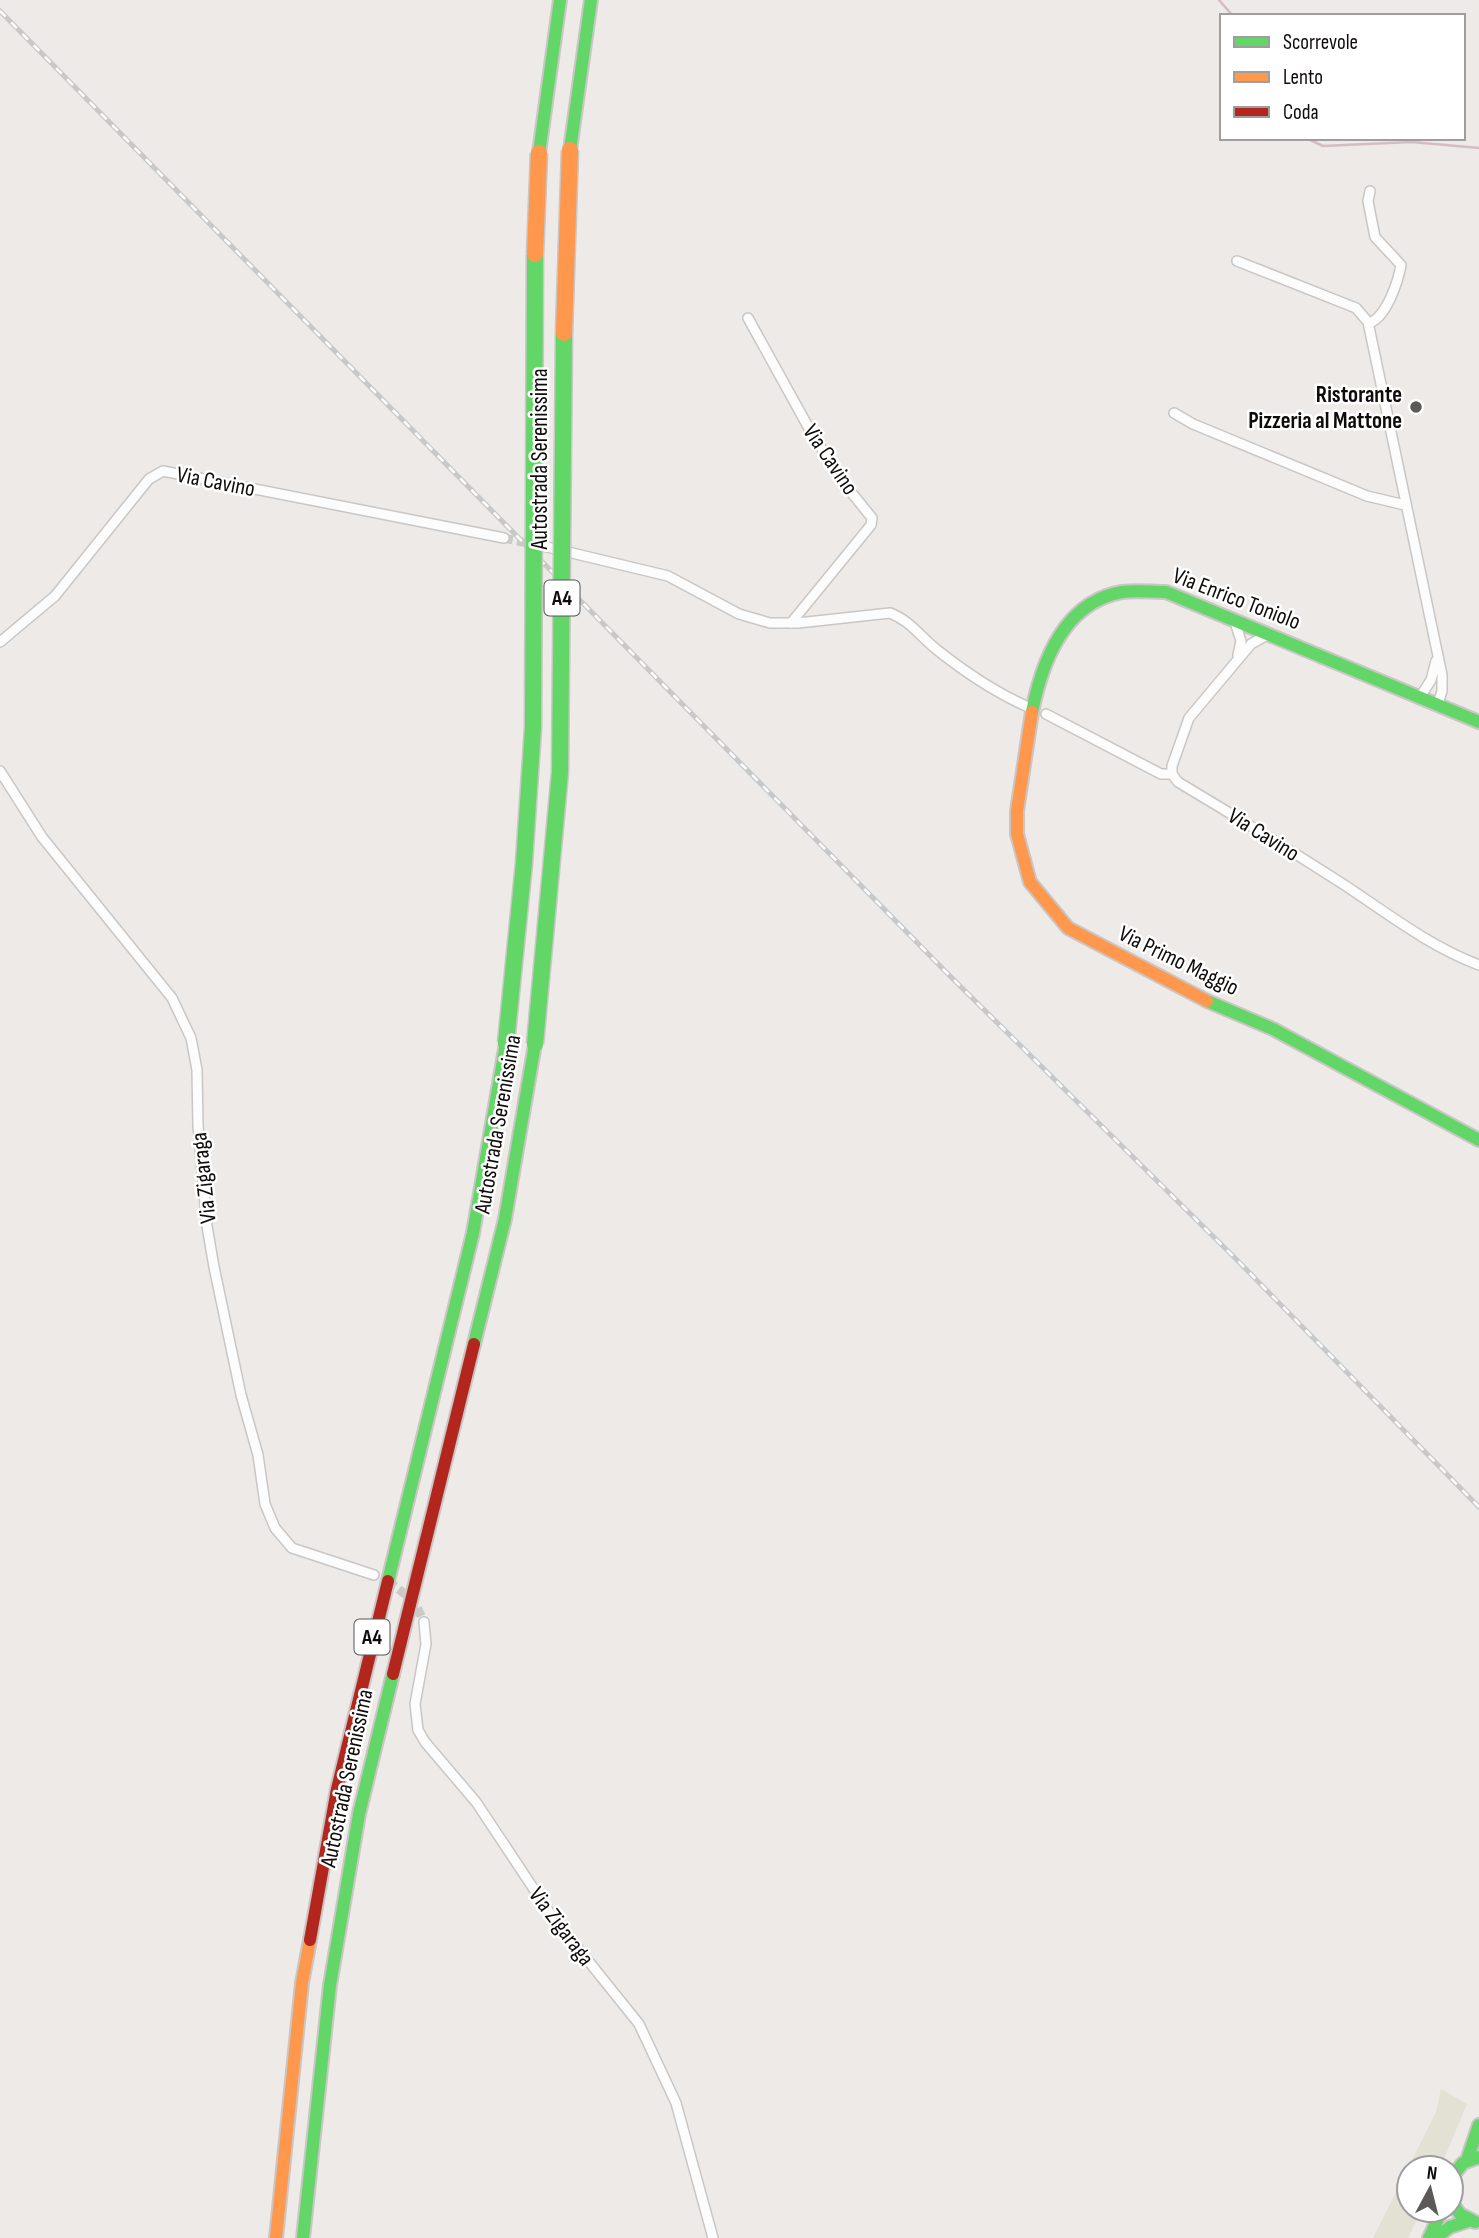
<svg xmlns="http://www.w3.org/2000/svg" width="1479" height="2238" font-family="'Sofia Sans Condensed',sans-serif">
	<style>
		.green { fill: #e3e1d4 }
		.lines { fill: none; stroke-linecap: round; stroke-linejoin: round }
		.stream { stroke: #d5bcc3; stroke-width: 2.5 }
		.street-tunnel { stroke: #ccc9c7; stroke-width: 9; stroke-dasharray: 9 4.5; stroke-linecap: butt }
		.street-casing { stroke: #c9c6c4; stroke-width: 12 }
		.fast-casing { stroke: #c9c6c4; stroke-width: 16 }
		.slow-casing { stroke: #c9c6c4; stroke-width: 16 }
		.jam-casing { stroke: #c9c6c4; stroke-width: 16 }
		.street { stroke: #fcfcfc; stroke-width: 9 }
		.fast { stroke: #63d668; stroke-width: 12 }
		.slow { stroke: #ff974d; stroke-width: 12 }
		.jam { stroke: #b3261e; stroke-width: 12 }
		.rail-casing { stroke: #c8c8c8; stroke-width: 5 }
		.rail { stroke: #fff; stroke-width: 2.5; stroke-dasharray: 8; stroke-linecap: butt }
		.fast-bridge-casing { stroke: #c9c6c4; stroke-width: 19; stroke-linecap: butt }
		.slow-bridge-casing { stroke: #c9c6c4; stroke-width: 19; stroke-linecap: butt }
		.fast-bridge { stroke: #63d668; stroke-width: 16 }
		.slow-bridge { stroke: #ff974d; stroke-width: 16 }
		.poi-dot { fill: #5c5958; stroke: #fff; stroke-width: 2.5 }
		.labels { text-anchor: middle; stroke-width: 5; stroke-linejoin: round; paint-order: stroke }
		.shield { fill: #fff; stroke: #565454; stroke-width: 2 }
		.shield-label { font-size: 21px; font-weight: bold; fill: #0e0b0a }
		.poi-label { font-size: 23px; font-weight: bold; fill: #0e0b0a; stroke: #fff; text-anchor: end }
		.street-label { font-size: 23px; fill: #0e0b0a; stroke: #fff }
	</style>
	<rect width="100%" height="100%" fill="#edeae8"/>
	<!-- green -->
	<polygon class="green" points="1441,2089 1467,2104 1440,2168 1409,2168 1409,2210 1421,2210 1408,2238 1373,2238 1436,2112"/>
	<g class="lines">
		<!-- stream -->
		<g class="stream">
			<polyline points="1219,0 1233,16"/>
			<polyline points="1306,138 1323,146 1412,142 1479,148"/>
		</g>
		<!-- street-tunnel -->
		<g class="street-tunnel">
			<polyline points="504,538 536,545"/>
			<polyline points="388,1581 414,1601 424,1622"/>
		</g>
		<defs>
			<g id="street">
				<polyline points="1237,261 1356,308 1368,322 1442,675 1442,691 1438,704"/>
				<polyline points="748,318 811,432 843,482 872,518 871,525 791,623"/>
				<path d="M1369,323C1386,318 1398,282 1401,265L1375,237L1368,201L1370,191"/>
				<polyline points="1174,413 1193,424 1367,496 1405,505"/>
				<path d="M543,546L668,576L739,614L770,623H798L890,613C909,620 920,636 936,649C966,673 997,694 1033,709"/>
				<polyline points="1234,619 1241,641 1238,655"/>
				<polyline points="0,642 55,596 149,479 163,471 504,538"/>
				<polyline points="1420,697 1431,680 1436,661"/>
				<polyline points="1046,714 1161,774 1172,774"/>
				<polyline points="0,771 42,837 172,998 191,1038 197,1070 198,1126 207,1226 214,1267 241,1395 258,1455 265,1504 275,1528 292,1548 374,1575"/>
				<path d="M1172,774L1178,782C1235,816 1290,850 1346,886C1388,914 1431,947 1479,965"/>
				<polyline points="1172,774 1172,766 1189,718 1251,644 1269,634"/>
				<polyline points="424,1622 426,1644 415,1704 418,1730 425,1742 476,1802 549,1912 639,2024 676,2103 713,2238"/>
			</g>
			<g id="fast">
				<polyline points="570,150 591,0"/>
				<polyline points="539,153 560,0"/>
				<path d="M1032,712C1042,661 1065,602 1122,592C1136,590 1152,592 1166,592L1479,722"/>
				<polyline points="1207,1001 1273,1029 1479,1140"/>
				<polyline points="474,1344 505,1219 535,1044"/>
				<polyline points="388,1581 473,1233 506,1043"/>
				<polyline points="1467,2160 1479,2125"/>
				<polyline points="1451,2178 1463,2163 1479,2157"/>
				<polyline points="1451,2202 1460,2214 1475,2222"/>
				<polyline points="303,2238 330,1985 359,1814 393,1674"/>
				<polyline points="1429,2238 1442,2210"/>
				<polyline points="1435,2238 1450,2227 1471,2220"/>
			</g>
			<g id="slow">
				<polyline points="1032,712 1017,811 1017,834 1030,882 1068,928 1207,1001"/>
				<polyline points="276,2238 302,1983 310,1940"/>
			</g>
			<g id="jam">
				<polyline points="393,1674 474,1344"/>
				<polyline points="310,1940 337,1789 388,1581"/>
			</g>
		</defs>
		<!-- street casing -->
		<use href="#street" class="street-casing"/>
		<!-- fast casing -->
		<use href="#fast" class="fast-casing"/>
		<!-- slow casing -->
		<use href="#slow" class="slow-casing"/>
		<!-- jam casing -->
		<use href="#jam" class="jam-casing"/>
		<!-- street -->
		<use href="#street" class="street"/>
		<!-- fast -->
		<use href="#fast" class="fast"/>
		<!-- slow -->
		<use href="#slow" class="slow"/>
		<!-- jam -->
		<use href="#jam" class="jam"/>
		<defs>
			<polyline id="rail" points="0,11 948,974 1236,1259 1479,1507"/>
		</defs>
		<!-- rail casing -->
		<use href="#rail" class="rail-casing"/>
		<!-- rail -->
		<use href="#rail" class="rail"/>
		<defs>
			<g id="fast-bridge">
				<polyline points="506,1043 524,863 533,728 535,254"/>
				<polyline points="535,1044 560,772 564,333"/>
			</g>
			<g id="slow-bridge">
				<polyline points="535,254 539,153"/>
				<polyline points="564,333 570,150"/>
			</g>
		</defs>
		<!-- fast-bridge casing -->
		<use href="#fast-bridge" class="fast-bridge-casing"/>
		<!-- slow-bridge casing -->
		<use href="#slow-bridge" class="slow-bridge-casing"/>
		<!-- fast-bridge -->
		<use href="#fast-bridge" class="fast-bridge"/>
		<!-- slow-bridge -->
		<use href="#slow-bridge" class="slow-bridge"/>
	</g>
	<!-- markers -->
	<circle class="poi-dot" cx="1416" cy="407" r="7"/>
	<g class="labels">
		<!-- shield labels -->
		<g class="shield">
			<rect x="544.5" y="580.5" width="35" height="35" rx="5"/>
			<rect x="354.5" y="1619.5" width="35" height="35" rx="5"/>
		</g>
		<g class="shield-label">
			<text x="562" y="605">A4</text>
			<text x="372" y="1644">A4</text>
		</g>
		<!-- poi labels -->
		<g class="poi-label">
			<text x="1402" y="402">Ristorante<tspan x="1402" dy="26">Pizzeria al Mattone</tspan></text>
		</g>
		<!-- street labels -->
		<g class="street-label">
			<text transform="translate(539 459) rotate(-90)" y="8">Autostrada Serenissima</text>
			<text transform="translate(831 459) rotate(56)" y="8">Via Cavino</text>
			<text transform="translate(216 481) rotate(11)" y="8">Via Cavino</text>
			<text transform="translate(1237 598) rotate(21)" y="8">Via Enrico Toniolo</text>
			<text transform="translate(1264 834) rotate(32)" y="8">Via Cavino</text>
			<text transform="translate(1179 960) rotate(26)" y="8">Via Primo Maggio</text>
			<text transform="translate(497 1124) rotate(-80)" y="8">Autostrada Serenissima</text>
			<text transform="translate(203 1178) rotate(-96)" y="8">Via Zigaraga</text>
			<text transform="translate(346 1778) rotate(-78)" y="8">Autostrada Serenissima</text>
			<text transform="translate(562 1926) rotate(53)" y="8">Via Zigaraga</text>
		</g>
	</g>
	<!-- legend -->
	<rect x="1220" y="14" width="245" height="126" fill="#ffffff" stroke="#9f9d9d" stroke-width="2"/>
	<rect x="1234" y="37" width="35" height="10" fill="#63d668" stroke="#9f9d9d" stroke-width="2"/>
	<text x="1283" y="49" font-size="21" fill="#0e0b0a">Scorrevole</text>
	<rect x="1234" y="72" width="35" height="10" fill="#ff974d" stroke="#9f9d9d" stroke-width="2"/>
	<text x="1283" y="84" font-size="21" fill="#0e0b0a">Lento</text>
	<rect x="1234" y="107" width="35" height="10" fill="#b3261e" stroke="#9f9d9d" stroke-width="2"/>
	<text x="1283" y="119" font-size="21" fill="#0e0b0a">Coda</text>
	<!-- north arrow -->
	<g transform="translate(1430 2189) rotate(7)"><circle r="33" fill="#ffffff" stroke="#9f9d9d" stroke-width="2"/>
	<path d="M0-5L12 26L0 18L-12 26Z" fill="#5c5958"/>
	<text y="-10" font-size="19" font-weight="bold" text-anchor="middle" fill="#0e0b0a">N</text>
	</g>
</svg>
